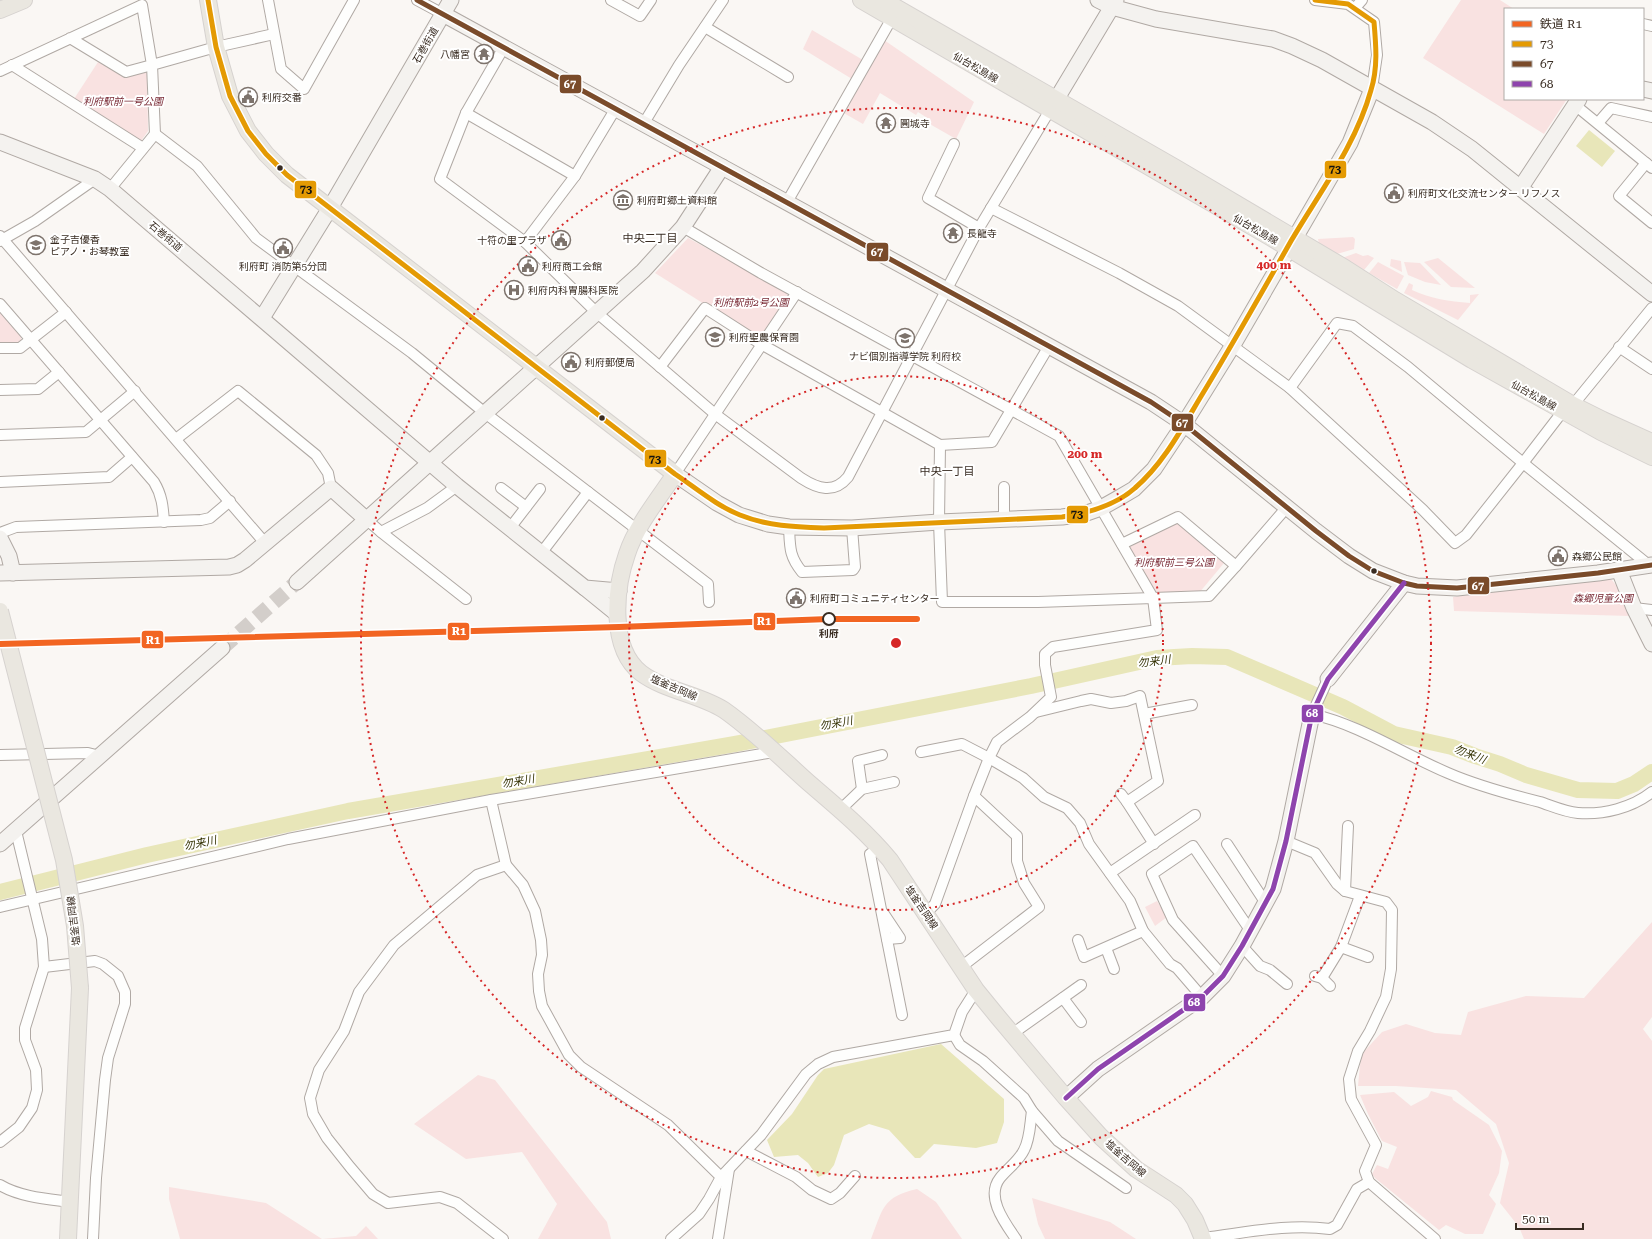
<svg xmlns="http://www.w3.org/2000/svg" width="1652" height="1239" font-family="'Roboto Serif','Noto Sans JP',serif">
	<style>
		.green { fill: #f9e2e1 }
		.water { fill: #e8e6b9 }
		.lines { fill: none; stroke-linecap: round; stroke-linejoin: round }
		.river { stroke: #e8e6b9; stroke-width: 16 }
		.secondary-tunnel { stroke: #d3ceca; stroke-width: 15; stroke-dasharray: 15 8; stroke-linecap: butt }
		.street-casing { stroke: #b0a9a4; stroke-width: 12 }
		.secondary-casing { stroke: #b0a9a4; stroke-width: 17 }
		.primary-casing { stroke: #d6d2cf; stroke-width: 18 }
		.street { stroke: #fefefd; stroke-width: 10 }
		.secondary { stroke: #f4f2ef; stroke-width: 15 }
		.primary { stroke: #eae7e0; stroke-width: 16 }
		.rail-casing { stroke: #d5d3d2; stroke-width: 4 }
		.rail { stroke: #fff; stroke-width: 2.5; stroke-dasharray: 8; stroke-linecap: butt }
		.primary-bridge-casing { stroke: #d6d2cf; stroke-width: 18; stroke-linecap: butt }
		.primary-bridge { stroke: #eae7e0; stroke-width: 16 }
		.bus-1-casing { stroke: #fff; stroke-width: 8 }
		.bus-2-casing { stroke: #fff; stroke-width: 8 }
		.bus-3-casing { stroke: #fff; stroke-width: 8 }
		.bus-1 { stroke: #e49a03; stroke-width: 5 }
		.bus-2 { stroke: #7a4b2a; stroke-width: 5 }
		.bus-3 { stroke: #8e44ad; stroke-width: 5 }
		.rail-1-casing { stroke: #fff; stroke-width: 9 }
		.rail-1 { stroke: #f26522; stroke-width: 6 }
		.ring { fill: none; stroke: #d62828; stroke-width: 2; stroke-dasharray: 2 4 }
		.bus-dot { fill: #392c22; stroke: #fff; stroke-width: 1.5 }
		.stop-dot { fill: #fff; stroke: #392c22; stroke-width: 2 }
		.labels { text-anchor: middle; stroke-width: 4; stroke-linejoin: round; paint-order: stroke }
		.street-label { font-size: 10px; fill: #392c22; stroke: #fff }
		.poi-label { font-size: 10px; fill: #392c22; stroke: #fff; text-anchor: start }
		.park-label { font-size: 10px; font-style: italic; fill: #792a35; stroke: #fff }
		.stop-label { font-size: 10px; font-weight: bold; fill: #392c22; stroke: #fff }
		.neighbourhood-label { font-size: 11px; fill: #392c22; stroke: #fff }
		.water-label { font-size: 11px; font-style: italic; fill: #323000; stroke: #fff }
		.centre { fill: #d62828; stroke: #fff; stroke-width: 2 }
		.ring-label { font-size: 12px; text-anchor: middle; font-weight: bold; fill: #d62828; stroke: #fff; stroke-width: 4; stroke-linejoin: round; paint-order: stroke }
		.line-badge { stroke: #fff; stroke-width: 1.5 }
		.badge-label { font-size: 11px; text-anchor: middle; font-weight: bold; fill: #fff }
		.pale-badge-label { font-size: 11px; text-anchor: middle; font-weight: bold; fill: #111 }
	</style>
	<rect width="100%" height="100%" fill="#faf7f4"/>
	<!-- green -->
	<g class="green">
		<polygon points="1461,0 1500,0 1514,9 1505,9 1505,99 1567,99 1544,134 1423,58"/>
		<polygon points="812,30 863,60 852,79 803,49"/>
		<polygon points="884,40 974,102 956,139 928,123 929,119 918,112 916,115 880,93 863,124 842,112"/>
		<polygon points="98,62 126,77 147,72 148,131 141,141 74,99"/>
		<polygon points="1353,237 1355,239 1354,249 1337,254 1319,244 1318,239"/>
		<polygon points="688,238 784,290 788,295 761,336 755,336 655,273"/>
		<polygon points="1356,253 1363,256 1368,255 1374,258 1364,270 1342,258"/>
		<polygon points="1438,258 1475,288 1451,287 1424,262"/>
		<polygon points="1391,259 1401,261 1402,272 1390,266"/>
		<polygon points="1378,262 1404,276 1397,289 1369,273"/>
		<polygon points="1404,262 1420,263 1441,285 1425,282 1408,275"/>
		<path d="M1409,283L1413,285L1412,290C1431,299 1449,301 1470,303V295L1479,294L1458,320L1404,293Z"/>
		<polygon points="0,311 21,336 21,342 18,344 0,344"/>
		<polygon points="1176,522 1224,563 1199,593 1156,594 1129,547"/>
		<polygon points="1610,578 1622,592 1630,616 1454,611 1453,597"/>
		<polygon points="1157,901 1167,917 1155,926 1145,907"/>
		<polygon points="1652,922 1652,1017 1643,1029 1652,1041 1652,1239 1524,1239 1519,1227 1500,1203 1509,1163 1496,1124 1456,1090 1396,1086 1358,1086 1361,1055 1382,1032 1406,1024 1435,1033 1461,1035 1468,1012 1526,996 1584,998"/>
		<polygon points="478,1075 495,1080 607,1222 611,1239 538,1239 557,1204 522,1152 466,1159 414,1124"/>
		<polygon points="1431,1091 1452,1097 1453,1100 1489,1125 1502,1151 1499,1173 1489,1195 1496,1204 1483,1234 1465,1234 1446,1225 1439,1230 1375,1178 1372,1174 1377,1165 1388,1169 1397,1147 1382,1141 1368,1114 1360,1095 1394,1092 1411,1106 1428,1097"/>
		<polygon points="169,1187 266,1203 322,1239 356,1236 366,1226 378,1239 180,1239 169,1199"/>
		<path d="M917,1189L936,1202L962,1239H871C883,1209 882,1197 917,1189Z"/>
		<polygon points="1032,1198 1110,1222 1136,1239 1045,1239 1038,1224"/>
	</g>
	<!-- water -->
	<g class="water">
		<polygon points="1589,130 1615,151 1602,167 1576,146"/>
		<polygon points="941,1044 1004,1099 1004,1122 997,1143 976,1148 934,1144 920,1158 915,1158 889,1130 869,1124 844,1135 834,1165 828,1173 818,1177 808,1163 798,1155 774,1157 767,1140 792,1114 818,1075 824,1069"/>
	</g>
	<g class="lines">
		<!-- river -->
		<polyline class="river" points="0,892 147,855 348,811 735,744 1031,686 1157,658 1192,656 1227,657 1343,707 1394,734 1452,747 1475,756 1500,764 1526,775 1578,790 1617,791 1634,784 1652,772"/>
		<!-- secondary-tunnel -->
		<polyline class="secondary-tunnel" points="222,648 297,582"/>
		<defs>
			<g id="street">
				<polyline points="268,0 281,69 304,89 354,0"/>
				<polyline points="417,0 443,14"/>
				<polyline points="611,0 640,16 651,0"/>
				<polyline points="1315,0 1348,4 1374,22 1377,55 1372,89"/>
				<polyline points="1355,8 1362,0"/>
				<polyline points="1643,24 1652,26"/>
				<polyline points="705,27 788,77"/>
				<path d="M504,47L466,113L440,179L525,242L596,312L715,414L801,478C818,489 834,494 848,477L979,228L1050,110"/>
				<polyline points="12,65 143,148"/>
				<polyline points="0,71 142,5 152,65 126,72 70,38"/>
				<polyline points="1575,105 1652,168"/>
				<polyline points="466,113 575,176"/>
				<polyline points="644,123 679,65 723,0"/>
				<polyline points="1598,123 1611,108 1652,117"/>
				<polyline points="155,134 152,65 216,47 274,34"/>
				<polyline points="954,144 928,198 979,228"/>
				<polyline points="1646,163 1619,196 1652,223"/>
				<polyline points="110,189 155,134 197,166 256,238 412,353 485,413 708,584 709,602"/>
				<polyline points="787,202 892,18"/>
				<polyline points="991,208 1119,273 1178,306 1290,388 1337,323 1353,326 1408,367 1523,463 1563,411"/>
				<polyline points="683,227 761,273 1059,436 1153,598 1209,596 1236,566"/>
				<polyline points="0,236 265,543"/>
				<polyline points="0,241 35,221 95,179"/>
				<polyline points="525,242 575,176 616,108"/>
				<path d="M0,304L154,482C162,495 163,507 164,522"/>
				<polyline points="1619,347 1652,369"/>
				<polyline points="0,348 20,348 66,312"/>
				<polyline points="660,367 705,308 761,344 940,445 939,522 942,602 1038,602 1153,598 1157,630 1053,647 1045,654 1045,665 1051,697 1030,717 997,742 989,758 974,796 935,904 926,913"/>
				<polyline points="1290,388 1423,510 1455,543 1466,535 1523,463 1650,566"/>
				<polyline points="0,390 38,389 59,372"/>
				<polyline points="1573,405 1652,308"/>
				<polyline points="0,435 86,432 135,391"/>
				<polyline points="176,439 238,391 316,455 328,473 331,488"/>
				<polyline points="940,445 992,442 1049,346"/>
				<polyline points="675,474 797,292"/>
				<polyline points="0,482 109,477 132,457"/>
				<polyline points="1004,487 1004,519"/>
				<polyline points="501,488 526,507"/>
				<polyline points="367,520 381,532 466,599"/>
				<path d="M789,527C790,547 789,556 802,572L853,570L855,567L852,528"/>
				<polyline points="510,528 540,489"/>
				<polyline points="381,532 427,508 457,486"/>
				<polyline points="0,533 16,527 201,520 210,518 230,501"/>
				<polyline points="1122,544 1178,517 1236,566 1287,507"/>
				<polyline points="542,552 588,492"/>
				<polyline points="1634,608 1652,610"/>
				<path d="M1328,679L1312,714C1360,725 1403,754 1448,773C1478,786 1508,794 1540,802C1552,806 1565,812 1578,813C1603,815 1632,808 1652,792"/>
				<polyline points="1036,712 1081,701 1091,699 1111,703 1126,701 1140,696 1158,781 1127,802 1154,844"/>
				<polyline points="1144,714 1192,705"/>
				<polyline points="921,752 962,744 989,758 1023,778 1044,797 1067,808 1080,823 1089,844 1130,901 1143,931 1170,964 1177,968 1202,997"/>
				<polyline points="0,755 88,753 100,756"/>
				<polyline points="862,789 858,761 882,755"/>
				<polyline points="1121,794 1127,802"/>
				<polyline points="491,800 506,865 477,875 394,945 359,992 344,1031 319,1070 310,1098 313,1114 327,1138 350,1167 373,1194 388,1203 440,1197 457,1203 503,1239"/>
				<polyline points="840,810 862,789 894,782"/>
				<polyline points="1286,841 1315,853 1337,884 1345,891 1386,902 1392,910 1391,969 1386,997 1370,1031 1358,1051 1349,1079 1351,1099 1376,1145 1365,1171 1369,1182 1435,1239"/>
				<polyline points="1227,844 1265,902"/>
				<polyline points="880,848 870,854 902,1015"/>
				<polyline points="506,865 523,885 535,911 541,940 542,955 538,974 539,991 542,1006 569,1055 581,1067 668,1125 721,1177"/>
				<polyline points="1110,873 1195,815"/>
				<polyline points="1345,891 1348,826"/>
				<polyline points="1360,896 1341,947 1368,957"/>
				<polyline points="0,907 288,839 491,800 774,752"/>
				<polyline points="884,914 900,938 887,939"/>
				<polyline points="1078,940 1084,957 1143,931"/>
				<polyline points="1242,946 1260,966 1270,970 1287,984"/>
				<polyline points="1106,948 1114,969"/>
				<polyline points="44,967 95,961 103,964 118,976 125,992 125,1004 108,1058 105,1080 96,1178 93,1239"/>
				<polyline points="961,967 1039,907 1024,883 1017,861 1017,836 974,796"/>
				<polyline points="1223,976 1173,920 1152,874 1193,846 1250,930"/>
				<polyline points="1315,976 1322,978 1341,947"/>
				<polyline points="1322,978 1330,986"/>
				<polyline points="1063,998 1081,1022"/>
				<polyline points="1012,1034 1081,985"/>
				<polyline points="954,1035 960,1045 983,1061 1024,1098 1032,1111 1058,1141 1126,1188"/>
				<polyline points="0,1142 19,1127 32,1108 37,1090 36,1070 25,1040 25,1028 44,967 42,939 16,831"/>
				<polyline points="746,1151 796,1177 812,1190 831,1199 840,1193 855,1176"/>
				<path d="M0,1185C20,1197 48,1199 70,1202"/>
				<path d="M1203,1238C1245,1233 1288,1223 1330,1229L1337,1225L1357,1189L1369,1182"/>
				<polyline points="671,1239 699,1214 709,1199 721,1177 761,1135 806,1074 818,1064 833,1057 954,1035 962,1012 976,990"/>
				<polyline points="718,1239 729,1169"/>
				<path d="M1016,1239C1005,1223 985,1197 1000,1178C1008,1168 1019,1161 1024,1150C1030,1139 1030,1124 1032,1111"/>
			</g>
			<g id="secondary">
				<polyline points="1098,0 1112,7 1156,19 1273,39 1292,46 1322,60 1432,122 1472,149 1652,294"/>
				<polyline points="443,14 1151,402 1184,424 1316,531 1349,556 1373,571 1404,583 1417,586 1457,588 1598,573 1652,565"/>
				<polyline points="1643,89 1652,91"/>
				<polyline points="1050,110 1116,0"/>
				<polyline points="0,142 95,179 110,189 457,486 585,588 619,591"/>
				<polyline points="1521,187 1579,99"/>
				<polyline points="262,318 330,208 451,0"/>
				<polyline points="675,474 717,503 739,515 768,524 789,527 852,528 939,522 1062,517 1084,514 1101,508 1117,499 1134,489 1154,469 1184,424 1233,345 1350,143 1372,89"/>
				<polyline points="0,538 9,556 13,573"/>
				<polyline points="1619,570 1634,608 1652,644"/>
				<polyline points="0,573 229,567 237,565 245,560 331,488 367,520"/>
				<polyline points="297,582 643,271 683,227 722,167"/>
				<polyline points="585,588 617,614"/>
				<polyline points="1328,679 1404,583"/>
				<polyline points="0,844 222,648"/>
				<polyline points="1066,1098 1098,1069 1202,997 1223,976 1242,946 1273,889 1286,841 1312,714"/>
			</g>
			<g id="primary">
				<path d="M208,0L216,47L230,96L248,131L266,154L287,175L675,474C659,498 636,526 627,554C615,588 609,648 641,673C665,691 699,694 724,710C754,731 781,758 809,783C837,807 866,831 890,860L976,990L998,1017L1066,1098L1101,1137L1136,1169L1176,1195L1185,1204L1195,1220L1203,1239"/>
				<polyline points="861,0 1270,237 1472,360 1601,432 1652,457"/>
				<polyline points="883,0 1176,168 1345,268 1395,300 1573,405 1603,420 1652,442"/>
				<polyline points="0,10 24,0"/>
				<polyline points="68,1239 80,988"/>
			</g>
		</defs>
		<!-- street casing -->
		<use href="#street" class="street-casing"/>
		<!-- secondary casing -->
		<use href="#secondary" class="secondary-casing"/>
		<!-- primary casing -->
		<use href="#primary" class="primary-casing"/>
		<!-- street -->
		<use href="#street" class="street"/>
		<!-- secondary -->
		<use href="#secondary" class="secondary"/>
		<!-- primary -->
		<use href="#primary" class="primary"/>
		<defs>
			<polyline id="rail" points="409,633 829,619 917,619"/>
		</defs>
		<!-- rail casing -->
		<use href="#rail" class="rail-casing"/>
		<!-- rail -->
		<use href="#rail" class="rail"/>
		<defs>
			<polyline id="primary-bridge" points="0,611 64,860 75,926 80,988"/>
		</defs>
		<!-- primary-bridge casing -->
		<use href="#primary-bridge" class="primary-bridge-casing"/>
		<!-- primary-bridge -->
		<use href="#primary-bridge" class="primary-bridge"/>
		<defs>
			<path id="bus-1" d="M208,0L216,47L230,96L248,131L266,154L287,175L675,474C696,488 717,506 740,515C767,526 795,527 824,528L1062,517C1088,513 1115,506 1135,488C1163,464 1181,430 1200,398C1231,347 1261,294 1291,241C1319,193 1356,145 1371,90C1378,68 1376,45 1374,22L1348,4L1315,0"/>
			<polyline id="bus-2" points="417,0 1151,402 1184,424 1316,531 1349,556 1373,571 1404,583 1417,586 1457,588 1598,573 1652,565"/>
			<polyline id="bus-3" points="1066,1098 1098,1069 1202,997 1223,976 1242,946 1273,889 1286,841 1312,714 1328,679 1404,583"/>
		</defs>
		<!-- bus-1 casing -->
		<use href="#bus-1" class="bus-1-casing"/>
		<!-- bus-2 casing -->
		<use href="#bus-2" class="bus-2-casing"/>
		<!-- bus-3 casing -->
		<use href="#bus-3" class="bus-3-casing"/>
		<!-- bus-1 -->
		<use href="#bus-1" class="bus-1"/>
		<!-- bus-2 -->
		<use href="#bus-2" class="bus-2"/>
		<!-- bus-3 -->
		<use href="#bus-3" class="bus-3"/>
		<defs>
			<polyline id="rail-1" points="0,644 619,627 829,619 917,619"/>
		</defs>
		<!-- rail-1 casing -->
		<use href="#rail-1" class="rail-1-casing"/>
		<!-- rail-1 -->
		<use href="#rail-1" class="rail-1"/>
	</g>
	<!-- distance rings -->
	<g class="ring">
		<circle cx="896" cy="643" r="267"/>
		<circle cx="896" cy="643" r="535"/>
	</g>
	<!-- icons -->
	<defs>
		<symbol id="temple-ring" viewBox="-11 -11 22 22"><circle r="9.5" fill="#fff" stroke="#7d736c" stroke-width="1.5"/><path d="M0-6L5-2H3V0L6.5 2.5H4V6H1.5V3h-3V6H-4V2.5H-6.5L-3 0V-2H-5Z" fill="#7d736c"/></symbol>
		<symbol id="civic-ring" viewBox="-11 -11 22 22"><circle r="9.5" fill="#fff" stroke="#7d736c" stroke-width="1.5"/><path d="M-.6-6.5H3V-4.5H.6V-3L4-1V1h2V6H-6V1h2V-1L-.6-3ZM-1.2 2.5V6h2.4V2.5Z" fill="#7d736c"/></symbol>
		<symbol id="museum-ring" viewBox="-11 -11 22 22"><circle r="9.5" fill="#fff" stroke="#7d736c" stroke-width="1.5"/><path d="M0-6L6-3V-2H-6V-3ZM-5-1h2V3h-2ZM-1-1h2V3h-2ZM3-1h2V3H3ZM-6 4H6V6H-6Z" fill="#7d736c"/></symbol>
		<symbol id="school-ring" viewBox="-11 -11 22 22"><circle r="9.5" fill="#fff" stroke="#7d736c" stroke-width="1.5"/><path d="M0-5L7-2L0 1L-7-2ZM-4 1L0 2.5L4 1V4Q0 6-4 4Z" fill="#7d736c"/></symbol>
		<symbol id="hospital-ring" viewBox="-11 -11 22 22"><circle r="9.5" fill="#fff" stroke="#7d736c" stroke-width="1.5"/><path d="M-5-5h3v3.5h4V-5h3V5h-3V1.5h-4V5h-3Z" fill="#7d736c"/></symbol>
	</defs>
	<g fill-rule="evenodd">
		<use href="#temple-ring" x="473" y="43" width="22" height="22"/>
		<use href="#civic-ring" x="237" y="86" width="22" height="22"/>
		<use href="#temple-ring" x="875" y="112" width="22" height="22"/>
		<use href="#civic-ring" x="1383" y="182" width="22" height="22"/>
		<use href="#museum-ring" x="612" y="189" width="22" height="22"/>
		<use href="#temple-ring" x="942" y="222" width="22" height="22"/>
		<use href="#civic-ring" x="550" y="229" width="22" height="22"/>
		<use href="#school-ring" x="25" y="234" width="22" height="22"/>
		<use href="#civic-ring" x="272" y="237" width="22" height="22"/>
		<use href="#civic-ring" x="517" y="255" width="22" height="22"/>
		<use href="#hospital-ring" x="503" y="279" width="22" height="22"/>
		<use href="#school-ring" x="704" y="326" width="22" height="22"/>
		<use href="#school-ring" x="894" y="327" width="22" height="22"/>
		<use href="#civic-ring" x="560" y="351" width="22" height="22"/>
		<use href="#civic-ring" x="1547" y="545" width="22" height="22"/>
		<use href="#civic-ring" x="785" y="587" width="22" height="22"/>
	</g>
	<!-- markers -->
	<g class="bus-dot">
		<circle cx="280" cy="168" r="3.5"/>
		<circle cx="602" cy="418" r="3.5"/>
		<circle cx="1374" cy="571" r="3.5"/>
	</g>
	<circle class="stop-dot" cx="829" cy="619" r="6"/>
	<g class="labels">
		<!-- street labels -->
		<g class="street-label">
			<text transform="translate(425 45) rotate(-60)" y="4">石巻街道</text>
			<text transform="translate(976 67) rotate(30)" y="4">仙台松島線</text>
			<text transform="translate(1256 229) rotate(30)" y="4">仙台松島線</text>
			<text transform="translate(166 236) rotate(40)" y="4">石巻街道</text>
			<text transform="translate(1534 395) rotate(29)" y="4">仙台松島線</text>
			<text transform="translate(674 687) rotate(23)" y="4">塩釜吉岡線</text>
			<text transform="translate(922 907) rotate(56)" y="4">塩釜吉岡線</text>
			<text transform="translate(73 921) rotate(-97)" y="4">塩釜吉岡線</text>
			<text transform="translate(1126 1158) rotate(41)" y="4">塩釜吉岡線</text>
		</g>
		<!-- poi labels -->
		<g class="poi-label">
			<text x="470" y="58" text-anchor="end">八幡宮</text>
			<text x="262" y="101">利府交番</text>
			<text x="900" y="127">圓城寺</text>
			<text x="1408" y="197">利府町文化交流センター リフノス</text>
			<text x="637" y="204">利府町郷土資料館</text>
			<text x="967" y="237">長龍寺</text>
			<text x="50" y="243">金子吉優香<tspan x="50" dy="12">ピアノ・お琴教室</tspan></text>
			<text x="547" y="244" text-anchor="end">十符の里プラザ</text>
			<text x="283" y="270" text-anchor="middle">利府町 消防第5分団</text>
			<text x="542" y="270">利府商工会館</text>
			<text x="528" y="294">利府内科胃腸科医院</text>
			<text x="729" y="341">利府聖農保育園</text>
			<text x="905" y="360" text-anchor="middle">ナビ個別指導学院 利府校</text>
			<text x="585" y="366">利府郵便局</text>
			<text x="1572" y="560">森郷公民館</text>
			<text x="810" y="602">利府町コミュニティセンター</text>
		</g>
		<!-- park labels -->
		<g class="park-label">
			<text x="123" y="105">利府駅前一号公園</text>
			<text x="751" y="306">利府駅前2号公園</text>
			<text x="1174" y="566">利府駅前三号公園</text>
			<text x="1603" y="602">森郷児童公園</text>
		</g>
		<!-- stop labels -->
		<g class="stop-label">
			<text x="829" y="637">利府</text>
		</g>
		<!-- neighbourhood labels -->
		<g class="neighbourhood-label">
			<text x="650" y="242">中央二丁目</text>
			<text x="947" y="475">中央一丁目</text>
		</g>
		<!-- water labels -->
		<g class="water-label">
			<text transform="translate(1154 661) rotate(-7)" y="4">勿来川</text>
			<text transform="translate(836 723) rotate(-11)" y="4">勿来川</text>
			<text transform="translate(1470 754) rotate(21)" y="4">勿来川</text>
			<text transform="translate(518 781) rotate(-10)" y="4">勿来川</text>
			<text transform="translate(200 843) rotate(-12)" y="4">勿来川</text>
		</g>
	</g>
	<circle cx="896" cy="643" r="6" class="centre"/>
	<g class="ring-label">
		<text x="1274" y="269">400 m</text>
		<text x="1085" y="458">200 m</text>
	</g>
	<g class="line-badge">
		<rect x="559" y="74" width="23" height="20" rx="4" fill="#7a4b2a"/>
		<rect x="1324" y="160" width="23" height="19" rx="4" fill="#e49a03"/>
		<rect x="294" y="180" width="23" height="19" rx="4" fill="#e49a03"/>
		<rect x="866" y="242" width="23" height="20" rx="4" fill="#7a4b2a"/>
		<rect x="1171" y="413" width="23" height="19" rx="4" fill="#7a4b2a"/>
		<rect x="644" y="449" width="23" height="19" rx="4" fill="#e49a03"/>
		<rect x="1066" y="505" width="23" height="19" rx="4" fill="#e49a03"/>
		<rect x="1467" y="576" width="23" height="19" rx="4" fill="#7a4b2a"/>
		<rect x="753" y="612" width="23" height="19" rx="4" fill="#f26522"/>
		<rect x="447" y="622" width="23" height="19" rx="4" fill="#f26522"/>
		<rect x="141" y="630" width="23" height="19" rx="4" fill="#f26522"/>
		<rect x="1301" y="704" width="23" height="19" rx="4" fill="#8e44ad"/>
		<rect x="1183" y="993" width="23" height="19" rx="4" fill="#8e44ad"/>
	</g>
	<g class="badge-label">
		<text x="570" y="88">67</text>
		<text x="877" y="256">67</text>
		<text x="1182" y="427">67</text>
		<text x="1478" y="590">67</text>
		<text x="764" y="625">R1</text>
		<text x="459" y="635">R1</text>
		<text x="153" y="644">R1</text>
		<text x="1312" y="717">68</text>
		<text x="1194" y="1006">68</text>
	</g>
	<g class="pale-badge-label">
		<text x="1335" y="173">73</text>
		<text x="306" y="193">73</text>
		<text x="655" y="463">73</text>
		<text x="1077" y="518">73</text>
	</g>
	<!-- legend -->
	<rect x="1504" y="8" width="140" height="92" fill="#ffffff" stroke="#b0aba7"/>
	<rect x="1512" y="21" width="20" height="6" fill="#f26522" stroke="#b0aba7"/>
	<text x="1540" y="28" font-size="12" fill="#392c22">鉄道 R1</text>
	<rect x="1512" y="41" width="20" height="6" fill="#e49a03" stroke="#b0aba7"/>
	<text x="1540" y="48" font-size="12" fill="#392c22">73</text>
	<rect x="1512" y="61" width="20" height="6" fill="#7a4b2a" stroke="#b0aba7"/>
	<text x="1540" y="68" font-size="12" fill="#392c22">67</text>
	<rect x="1512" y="81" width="20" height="6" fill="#8e44ad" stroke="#b0aba7"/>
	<text x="1540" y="88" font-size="12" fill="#392c22">68</text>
	<!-- scale -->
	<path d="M1516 1223v6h67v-6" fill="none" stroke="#392c22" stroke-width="2"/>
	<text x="1522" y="1223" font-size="12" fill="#392c22" stroke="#ffffff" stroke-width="3" paint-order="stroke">50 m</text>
</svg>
